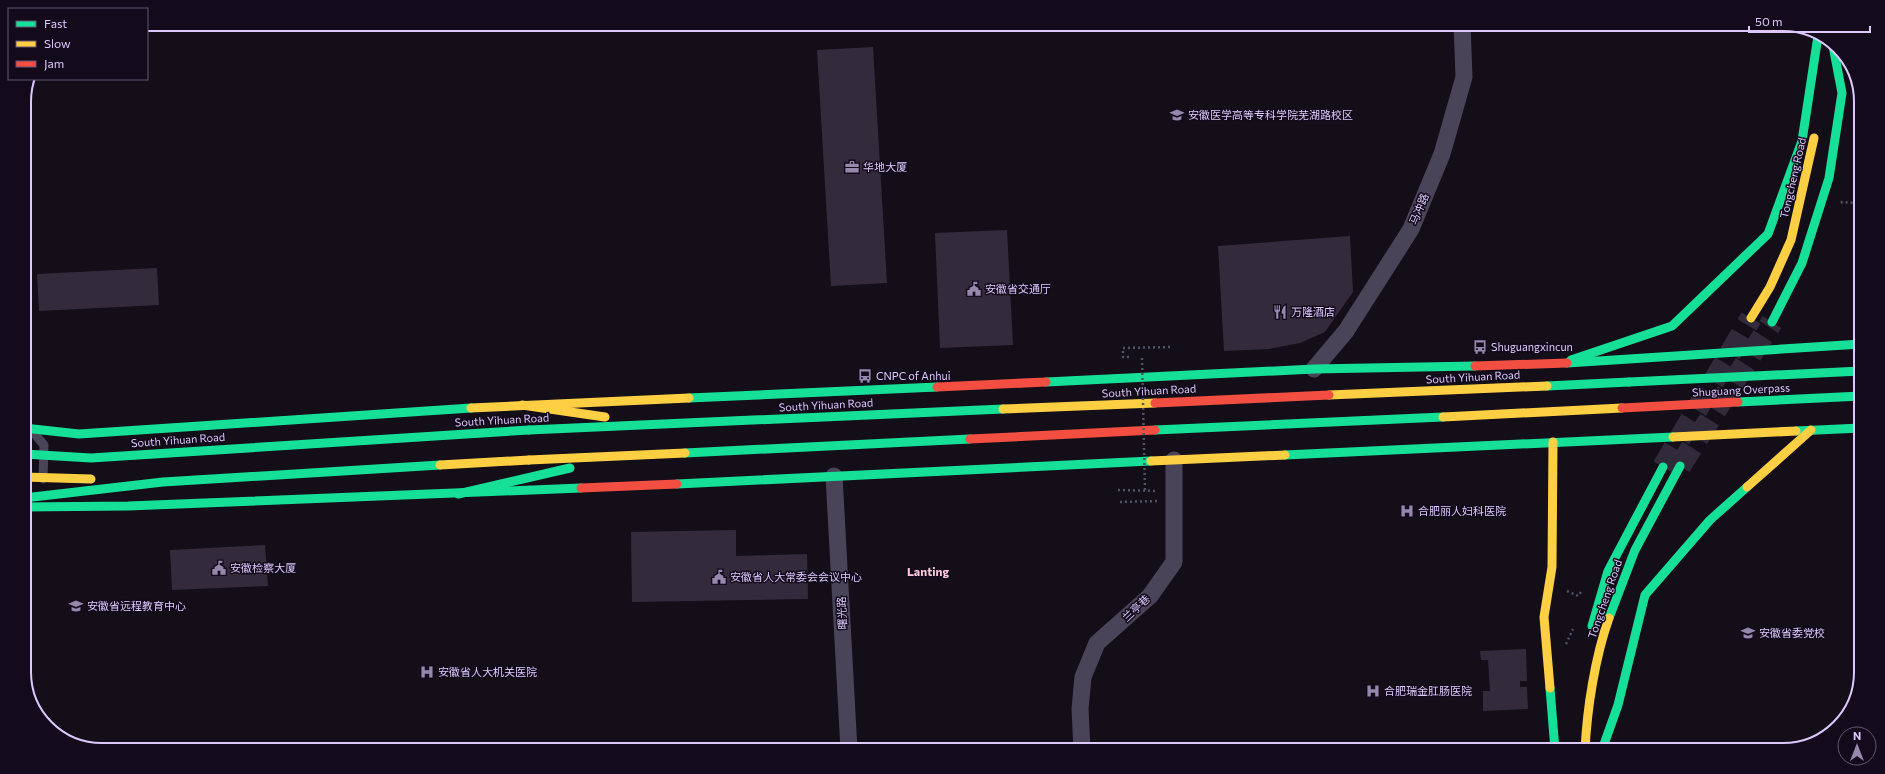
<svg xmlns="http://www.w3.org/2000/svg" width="1885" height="774" font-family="Commissioner,'Noto Sans SC',sans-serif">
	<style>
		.building { fill: #332b3b }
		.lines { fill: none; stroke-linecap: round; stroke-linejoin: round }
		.secondary-tunnel { stroke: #312a3a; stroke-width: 22; stroke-dasharray: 22 11; stroke-linecap: butt }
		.path { stroke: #4f5565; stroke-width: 2.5; stroke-dasharray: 2 3; stroke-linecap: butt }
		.lane { stroke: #4a4458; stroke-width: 9 }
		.street { stroke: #4a4458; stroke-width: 17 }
		.fast { stroke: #16e098; stroke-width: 9 }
		.slow { stroke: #ffcf43; stroke-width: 9 }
		.jam { stroke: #f24e42; stroke-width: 9 }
		.path-bridge { stroke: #4f5565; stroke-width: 2.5; stroke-dasharray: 2 3; stroke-linecap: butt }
		.fast-bridge { stroke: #16e098; stroke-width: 9 }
		.slow-bridge { stroke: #ffcf43; stroke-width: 9 }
		.jam-bridge { stroke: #f24e42; stroke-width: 9 }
		.labels { text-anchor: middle; stroke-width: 3; stroke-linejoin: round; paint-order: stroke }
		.poi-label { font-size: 11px; fill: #ddc8fd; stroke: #130b1b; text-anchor: start }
		.street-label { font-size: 11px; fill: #ddc8fd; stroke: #130b1b }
		.neighbourhood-label { font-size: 12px; font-weight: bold; fill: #fdc9db; stroke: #130b1b }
		.rim { fill: none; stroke: #ddc8fd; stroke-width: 2 }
	</style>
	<rect width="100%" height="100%" fill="#130e18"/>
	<!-- building -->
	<g class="building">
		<polygon points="873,47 887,283 831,286 817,50"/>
		<polygon points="1007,230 1013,345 940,348 935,233"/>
		<polygon points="1350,236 1353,292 1325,332 1300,343 1269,349 1224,351 1218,246"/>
		<polygon points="157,268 159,305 39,311 37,274"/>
		<polygon points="736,530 736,556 807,554 808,599 632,602 631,532"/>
		<polygon points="265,545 268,586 172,590 170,550"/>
		<polygon points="1526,649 1527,681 1520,681 1520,687 1527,687 1528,709 1483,711 1483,691 1490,691 1488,660 1481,660 1480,651"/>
	</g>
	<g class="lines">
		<!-- secondary-tunnel -->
		<g class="secondary-tunnel">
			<polyline points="1680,466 1772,322"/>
			<polyline points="1663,467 1751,318"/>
		</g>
		<!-- path -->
		<g class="path">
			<polyline points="1841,203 1842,202 1856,203 1861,211"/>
			<polyline points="1129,357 1123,357 1123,348 1173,347"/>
			<polyline points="1118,490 1158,491"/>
			<polyline points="1120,502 1158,501"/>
			<polyline points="1567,591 1578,596 1581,592"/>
			<polyline points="1566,644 1573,629"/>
		</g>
		<!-- lane -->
		<polyline class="lane" points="33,432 44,445 43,479"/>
		<!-- street -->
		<g class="street">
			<polyline points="1314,369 1346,331 1411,229 1442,154 1464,77 1462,24"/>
			<polyline points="834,476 849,750"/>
			<polyline points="1082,750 1080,709 1083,677 1097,643 1150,596 1174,562 1174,460"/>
		</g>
		<!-- fast -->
		<g class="fast">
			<polyline points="1772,322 1802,263 1829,178 1842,93 1833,46"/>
			<polyline points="1571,360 1672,326 1768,234 1802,141 1818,36"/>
			<polyline points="1567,363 1861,344"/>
			<polyline points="1046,382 1314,369 1475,366"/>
			<polyline points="1547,386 1629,382"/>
			<polyline points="689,398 937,387"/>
			<polyline points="24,428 79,434 471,408"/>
			<polyline points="529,430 1003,409"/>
			<polyline points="1155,430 1443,417"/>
			<polyline points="1796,431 1861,428"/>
			<polyline points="685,453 970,439"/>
			<polyline points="1285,455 1673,437"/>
			<polyline points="677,484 1151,461"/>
			<polyline points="458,494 570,468"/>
			<polyline points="24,507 128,506 581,488"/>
			<polyline points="1609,618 1635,550 1680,466"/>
			<polyline points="1592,626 1608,571 1663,467"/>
			<polyline points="1550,688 1555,750"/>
			<polyline points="1602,750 1618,705 1645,595 1710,520 1747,487"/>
		</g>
		<!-- slow -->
		<g class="slow">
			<polyline points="1860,96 1861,101"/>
			<polyline points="1751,318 1770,287 1791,240 1814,138"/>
			<polyline points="1329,395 1547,386"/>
			<polyline points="522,405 605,417"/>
			<polyline points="471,408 689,398"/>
			<polyline points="1003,409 1155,403"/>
			<polyline points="1443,417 1622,408"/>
			<polyline points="1673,437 1796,431"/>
			<polyline points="529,460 685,453"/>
			<polyline points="1151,461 1285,455"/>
			<polyline points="1747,487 1811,430"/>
			<polyline points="1550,688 1544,617 1552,567 1553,442"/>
			<path d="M1585,750C1587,709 1595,657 1609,618"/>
		</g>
		<!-- jam -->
		<g class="jam">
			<polyline points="1475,366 1567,363"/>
			<polyline points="937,387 1046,382"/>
			<polyline points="1155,403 1329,395"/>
			<polyline points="970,439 1155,430"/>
			<polyline points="581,488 677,484"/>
		</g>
		<!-- path-bridge -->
		<polyline class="path-bridge" points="1142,358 1145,491"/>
		<!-- fast-bridge -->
		<g class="fast-bridge">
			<polyline points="1629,382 1861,371"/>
			<polyline points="1738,402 1861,396"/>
			<polyline points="24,454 91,458 529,430"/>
			<polyline points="24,498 163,482 440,465"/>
		</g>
		<!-- slow-bridge -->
		<g class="slow-bridge">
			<polyline points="440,465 529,460"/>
			<polyline points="24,477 91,479"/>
		</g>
		<!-- jam-bridge -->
		<polyline class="jam-bridge" points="1622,408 1738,402"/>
	</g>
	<!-- icons -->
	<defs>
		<symbol id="university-bare" viewBox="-9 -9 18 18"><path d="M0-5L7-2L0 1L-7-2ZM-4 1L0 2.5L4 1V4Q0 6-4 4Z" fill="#9687ad" stroke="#130b1b" stroke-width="2.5" paint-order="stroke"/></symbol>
		<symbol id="office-bare" viewBox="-9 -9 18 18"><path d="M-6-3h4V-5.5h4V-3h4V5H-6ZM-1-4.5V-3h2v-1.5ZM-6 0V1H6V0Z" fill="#9687ad" stroke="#130b1b" stroke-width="2.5" paint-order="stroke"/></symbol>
		<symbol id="civic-bare" viewBox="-9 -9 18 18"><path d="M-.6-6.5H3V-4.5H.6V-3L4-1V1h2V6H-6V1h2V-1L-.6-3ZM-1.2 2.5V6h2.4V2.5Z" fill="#9687ad" stroke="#130b1b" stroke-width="2.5" paint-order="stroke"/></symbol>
		<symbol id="restaurant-bare" viewBox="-9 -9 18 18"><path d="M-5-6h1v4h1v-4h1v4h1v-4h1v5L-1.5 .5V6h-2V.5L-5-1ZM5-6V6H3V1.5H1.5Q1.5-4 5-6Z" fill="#9687ad" stroke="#130b1b" stroke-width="2.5" paint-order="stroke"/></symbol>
		<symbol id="bus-bare" viewBox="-9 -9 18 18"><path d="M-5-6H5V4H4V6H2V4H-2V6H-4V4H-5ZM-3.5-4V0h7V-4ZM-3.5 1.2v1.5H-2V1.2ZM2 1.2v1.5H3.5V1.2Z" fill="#9687ad" stroke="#130b1b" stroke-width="2.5" paint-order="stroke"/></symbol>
		<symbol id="hospital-bare" viewBox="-9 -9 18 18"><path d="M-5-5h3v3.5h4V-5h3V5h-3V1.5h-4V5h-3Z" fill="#9687ad" stroke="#130b1b" stroke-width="2.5" paint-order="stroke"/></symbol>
		<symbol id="school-bare" viewBox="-9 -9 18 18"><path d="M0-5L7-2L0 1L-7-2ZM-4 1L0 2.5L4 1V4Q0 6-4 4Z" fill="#9687ad" stroke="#130b1b" stroke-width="2.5" paint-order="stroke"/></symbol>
	</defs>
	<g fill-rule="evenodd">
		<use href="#university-bare" x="1167" y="105" width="20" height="20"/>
		<use href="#office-bare" x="842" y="157" width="20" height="20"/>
		<use href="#civic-bare" x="964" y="279" width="20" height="20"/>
		<use href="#restaurant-bare" x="1270" y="302" width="20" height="20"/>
		<use href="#bus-bare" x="1470" y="337" width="20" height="20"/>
		<use href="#bus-bare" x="855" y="366" width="20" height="20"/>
		<use href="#hospital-bare" x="1397" y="501" width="20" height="20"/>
		<use href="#civic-bare" x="209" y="558" width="20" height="20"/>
		<use href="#civic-bare" x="709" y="567" width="20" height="20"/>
		<use href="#university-bare" x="66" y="596" width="20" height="20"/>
		<use href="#school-bare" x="1738" y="623" width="20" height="20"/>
		<use href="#hospital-bare" x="417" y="662" width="20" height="20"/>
		<use href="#hospital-bare" x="1363" y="681" width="20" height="20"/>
	</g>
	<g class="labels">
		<!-- poi labels -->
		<g class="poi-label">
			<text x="1188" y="119">安徽医学高等专科学院芜湖路校区</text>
			<text x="863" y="171">华地大厦</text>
			<text x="985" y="293">安徽省交通厅</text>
			<text x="1291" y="316">万隆酒店</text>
			<text x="1491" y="351">Shuguangxincun</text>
			<text x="876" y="380">CNPC of Anhui</text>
			<text x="1418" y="515">合肥丽人妇科医院</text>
			<text x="230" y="572">安徽检察大厦</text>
			<text x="730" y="581">安徽省人大常委会会议中心</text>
			<text x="87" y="610">安徽省远程教育中心</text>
			<text x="1759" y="637">安徽省委党校</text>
			<text x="438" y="676">安徽省人大机关医院</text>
			<text x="1384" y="695">合肥瑞金肛肠医院</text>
		</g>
		<!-- street labels -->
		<g class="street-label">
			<text transform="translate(1793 178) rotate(-77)" y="4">Tongcheng Road</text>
			<text transform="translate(1419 209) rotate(-67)" y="4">马冲路</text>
			<text transform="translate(1473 377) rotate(-3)" y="4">South Yihuan Road</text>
			<text transform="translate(1741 390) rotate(-3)" y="4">Shuguang Overpass</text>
			<text transform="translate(1149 391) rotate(-3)" y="4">South Yihuan Road</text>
			<text transform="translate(826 405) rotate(-3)" y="4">South Yihuan Road</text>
			<text transform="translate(502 420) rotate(-3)" y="4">South Yihuan Road</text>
			<text transform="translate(178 440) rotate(-4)" y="4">South Yihuan Road</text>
			<text transform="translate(1605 599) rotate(-71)" y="4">Tongcheng Road</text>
			<text transform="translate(1136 608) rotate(-43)" y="4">兰亭巷</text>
			<text transform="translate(842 613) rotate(-93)" y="4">曙光路</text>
		</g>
		<!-- neighbourhood labels -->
		<g class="neighbourhood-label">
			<text x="928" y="576">Lanting</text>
		</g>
	</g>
	<!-- crop -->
	<path d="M0 0H1885V774H0ZM102 31H1783A71 71 0 0 1 1854 102V672A71 71 0 0 1 1783 743H102A71 71 0 0 1 31 672V102A71 71 0 0 1 102 31Z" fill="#130b1b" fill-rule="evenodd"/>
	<path class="rim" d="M102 31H1783A71 71 0 0 1 1854 102V672A71 71 0 0 1 1783 743H102A71 71 0 0 1 31 672V102A71 71 0 0 1 102 31Z"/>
	<!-- legend -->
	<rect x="8" y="8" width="140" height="72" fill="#130b1b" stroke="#645775"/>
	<rect x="16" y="21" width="20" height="6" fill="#16e098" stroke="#645775"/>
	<text x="44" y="28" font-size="12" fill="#ddc8fd">Fast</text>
	<rect x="16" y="41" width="20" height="6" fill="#ffcf43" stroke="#645775"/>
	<text x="44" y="48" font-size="12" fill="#ddc8fd">Slow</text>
	<rect x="16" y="61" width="20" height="6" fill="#f24e42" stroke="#645775"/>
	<text x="44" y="68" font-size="12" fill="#ddc8fd">Jam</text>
	<!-- north arrow -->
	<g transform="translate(1857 746)"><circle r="19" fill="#130b1b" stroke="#645775"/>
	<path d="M0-3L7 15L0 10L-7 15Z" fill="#9687ad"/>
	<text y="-6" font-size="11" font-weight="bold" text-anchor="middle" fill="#ddc8fd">N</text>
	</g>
	<!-- scale -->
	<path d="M1749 26v6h121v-6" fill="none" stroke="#ddc8fd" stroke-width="2"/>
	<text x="1755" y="26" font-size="12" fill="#ddc8fd" stroke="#130b1b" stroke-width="3" paint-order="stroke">50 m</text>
</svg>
